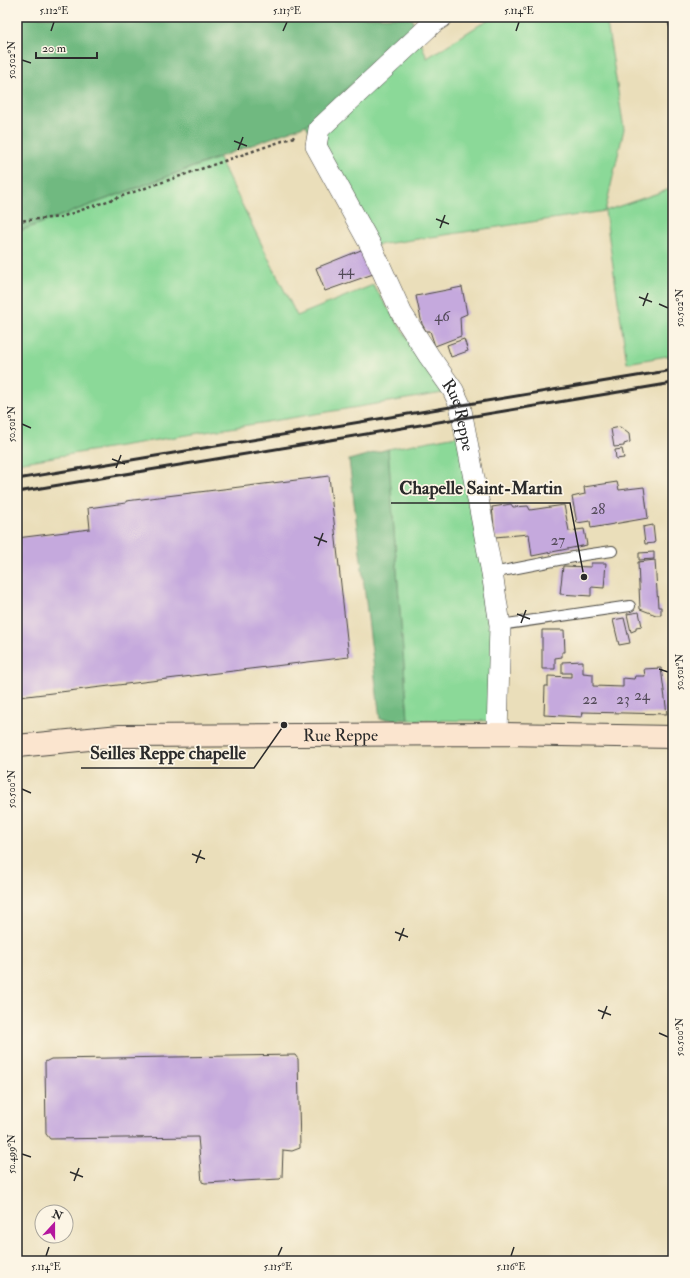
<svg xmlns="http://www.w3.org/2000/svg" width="690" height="1278" font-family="'IM FELL Double Pica',serif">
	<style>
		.green { fill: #8bd998; stroke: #5b8262 }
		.forest { fill: #70b980; stroke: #4e7256 }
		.building { fill: #c5a9dd }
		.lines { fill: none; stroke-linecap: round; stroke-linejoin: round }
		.service-casing { stroke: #484640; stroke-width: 12 }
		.minor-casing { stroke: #484640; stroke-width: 22 }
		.secondary-casing { stroke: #484640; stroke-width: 24 }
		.path { stroke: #484640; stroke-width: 2.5; stroke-dasharray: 3 3; stroke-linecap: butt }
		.service { stroke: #fff; stroke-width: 10 }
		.minor { stroke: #fff; stroke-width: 21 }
		.secondary { stroke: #fbe5cf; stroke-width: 22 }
		.rail { stroke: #2b2b2b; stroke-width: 3 }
		.ticks { fill: none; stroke: #2b2b2b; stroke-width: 1.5 }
		.labels { text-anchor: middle; stroke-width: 3.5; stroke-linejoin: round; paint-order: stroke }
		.number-label { font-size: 15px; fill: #524a58 }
		.street-label { font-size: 17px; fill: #2b2b2b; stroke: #fcf5e5 }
		.leader { fill: none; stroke: #2b2b2b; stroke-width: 1.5 }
		.callout-dot { fill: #2b2b2b; stroke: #fcf5e5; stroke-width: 1.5 }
		.callout-label { font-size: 18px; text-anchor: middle; font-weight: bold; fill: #2b2b2b; stroke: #fcf5e5; stroke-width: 3.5; stroke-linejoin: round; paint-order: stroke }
		.neatline { fill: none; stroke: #2b2b2b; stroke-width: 1.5 }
		.ticks-label { font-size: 10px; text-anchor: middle; fill: #2b2b2b }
	</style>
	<rect width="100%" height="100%" fill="#fcf5e5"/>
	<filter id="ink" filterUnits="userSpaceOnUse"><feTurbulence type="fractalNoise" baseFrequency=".025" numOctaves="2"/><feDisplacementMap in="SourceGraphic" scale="8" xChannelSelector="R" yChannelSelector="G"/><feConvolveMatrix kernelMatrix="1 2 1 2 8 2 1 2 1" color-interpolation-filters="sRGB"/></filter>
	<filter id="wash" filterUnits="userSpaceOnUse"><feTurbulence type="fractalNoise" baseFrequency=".012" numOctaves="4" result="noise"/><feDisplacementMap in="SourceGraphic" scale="16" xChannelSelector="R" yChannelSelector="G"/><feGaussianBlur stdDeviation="0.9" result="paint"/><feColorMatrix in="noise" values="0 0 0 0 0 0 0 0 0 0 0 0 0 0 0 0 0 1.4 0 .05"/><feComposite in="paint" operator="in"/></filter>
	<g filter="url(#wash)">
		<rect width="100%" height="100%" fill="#eadeba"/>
		<!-- green -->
		<g class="green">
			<polygon points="492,17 606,17 624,129 605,211 673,188 673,355 627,363 605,211 371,246 306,125 415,27 427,58"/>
			<polygon points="219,158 297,316 373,285 443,393 17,463 17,232"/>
			<polygon points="467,434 492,573 498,721 408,720 388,449"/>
		</g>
		<!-- forest -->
		<g class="forest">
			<polygon points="17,17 411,17 415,27 306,125 17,232"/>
			<polygon points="388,449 408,720 380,719 349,460"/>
		</g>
		<g id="blocks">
			<!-- building -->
			<g class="building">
				<polygon points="666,17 673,17 673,38"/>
				<polygon points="366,248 376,273 325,291 316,268"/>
				<polygon points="462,287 467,314 460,317 461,336 435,346 430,331 426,331 422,324 416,296"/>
				<polygon points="464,339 468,351 451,357 447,345"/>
				<polygon points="620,427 629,434 630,442 624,444 624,446 614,447 611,429"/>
				<polygon points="622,449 624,458 616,459 615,450"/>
				<polygon points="329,476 349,657 19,697 17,692 17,538 90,529 88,508 126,503 126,501"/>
				<polygon points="617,482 619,490 644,487 648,518 591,528 590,521 577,523 572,497 585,494 584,487"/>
				<polygon points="511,504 513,507 528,506 530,510 564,505 569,531 584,529 587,545 532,556 529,534 495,537 492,507"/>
				<polygon points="653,525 655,543 645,544 643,527"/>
				<polygon points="654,552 654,559 639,560 639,553"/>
				<polygon points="655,560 658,607 661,607 661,615 656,615 640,609 638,562"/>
				<polygon points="591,563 606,563 604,588 591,587 591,596 560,594 563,566 591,567"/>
				<polygon points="639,612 642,626 636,627 636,630 631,632 627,614"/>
				<polygon points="624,618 630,643 619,645 613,620"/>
				<polygon points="542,630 564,630 565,652 562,652 562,657 555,658 555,669 542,669"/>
				<polygon points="583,661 583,673 593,674 593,686 623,687 623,678 634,679 635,676 645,676 644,669 661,668 667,714 583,712 582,717 544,715 545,686 548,686 548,676 571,677 571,673 562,673 562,662"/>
				<polygon points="295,1055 298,1059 300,1148 292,1151 283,1150 282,1177 280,1179 205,1183 202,1182 198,1137 50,1139 46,1134 45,1062 51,1059"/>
			</g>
		</g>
	</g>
	<g filter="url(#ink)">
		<use href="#blocks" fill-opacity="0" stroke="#484640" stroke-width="1"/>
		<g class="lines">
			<defs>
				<g id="service">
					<polyline points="492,573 584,555 612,551"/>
					<polyline points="500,625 630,606"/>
				</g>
				<g id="minor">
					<path id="s1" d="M442,17L433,23L319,129L316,146L371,246L402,314L429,356L453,390L460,405L492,573L500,625L497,734"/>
				</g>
				<g id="secondary">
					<path id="s2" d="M17,746L120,736L497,734L673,737"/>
				</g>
			</defs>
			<!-- service casing -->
			<use href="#service" class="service-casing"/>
			<!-- minor casing -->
			<use href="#minor" class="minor-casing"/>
			<!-- secondary casing -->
			<use href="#secondary" class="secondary-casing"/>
			<!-- path -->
			<polyline class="path" points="17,221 61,217 297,136"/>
			<!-- service -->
			<use href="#service" class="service"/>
			<!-- minor -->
			<use href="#minor" class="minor"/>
			<!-- secondary -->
			<use href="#secondary" class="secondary"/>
			<!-- rail -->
			<g class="rail">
				<polyline points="17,479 673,370"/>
				<polyline points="17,492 673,383"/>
			</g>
		</g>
	</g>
	<!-- ticks -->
	<path class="ticks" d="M51,31L54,22M283,31L287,22M516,31L519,22M22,60L31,63M234,141L247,146M238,150L243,137M436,219L449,224M440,228L445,215M639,297L652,302M659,304L668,308M643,306L648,293M22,424L31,428M112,459L125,464M116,468L121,455M314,537L327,542M318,546L323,533M517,614L530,619M521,623L526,610M659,669L668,672M22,789L31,793M192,854L205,859M196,863L201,850M395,932L408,937M399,941L404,928M598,1010L611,1015M602,1019L607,1006M659,1033L668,1037M22,1154L31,1157M70,1172L83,1177M74,1181L79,1168M46,1256L49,1247M278,1256L282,1247M511,1256L514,1247"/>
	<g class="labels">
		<!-- number labels -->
		<g class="number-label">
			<text x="346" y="275">44</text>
			<text x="442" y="321">46</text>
			<text x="598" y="514">28</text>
			<text x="558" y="545">27</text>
			<text x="642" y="700">24</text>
			<text x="590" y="704">22</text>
			<text x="623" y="704">23</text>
		</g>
		<!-- street labels -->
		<g class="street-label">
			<text dy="6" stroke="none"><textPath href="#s1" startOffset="490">Rue Reppe</textPath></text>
			<text dy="6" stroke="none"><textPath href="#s2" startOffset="324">Rue Reppe</textPath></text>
		</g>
	</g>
	<!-- callouts -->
	<path class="leader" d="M584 577L570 503H391M284 725L254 768H81"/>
	<g class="callout-dot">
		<circle cx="584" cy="577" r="4"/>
		<circle cx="284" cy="725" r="4"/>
	</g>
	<g class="callout-label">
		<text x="481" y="494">Chapelle Saint-Martin</text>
		<text x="168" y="759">Seilles Reppe chapelle</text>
	</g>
	<!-- margin -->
	<rect width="690" height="1278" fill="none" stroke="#fcf5e5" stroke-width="44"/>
	<!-- north arrow -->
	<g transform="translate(54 1224) rotate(21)"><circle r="19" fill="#fcf5e5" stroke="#a8a49b"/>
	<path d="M0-3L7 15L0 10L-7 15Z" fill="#b5179e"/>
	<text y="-6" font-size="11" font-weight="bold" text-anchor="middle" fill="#2b2b2b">N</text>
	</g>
	<!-- scale -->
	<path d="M36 52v6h61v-6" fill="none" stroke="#2b2b2b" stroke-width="2"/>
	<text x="42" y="52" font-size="12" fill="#2b2b2b" stroke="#fcf5e5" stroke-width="3" paint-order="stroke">20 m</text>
	<rect x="22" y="22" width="646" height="1234" class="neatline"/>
	<g class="ticks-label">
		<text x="54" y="14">5.112°E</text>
		<text x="287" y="14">5.113°E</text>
		<text x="519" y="14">5.114°E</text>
		<text transform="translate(11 60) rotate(-90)" y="4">50.502°N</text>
		<text transform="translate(679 308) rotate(-90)" y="4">50.502°N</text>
		<text transform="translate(11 424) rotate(-90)" y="4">50.501°N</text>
		<text transform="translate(679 672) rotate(-90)" y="4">50.501°N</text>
		<text transform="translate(11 789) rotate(-90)" y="4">50.500°N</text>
		<text transform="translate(679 1037) rotate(-90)" y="4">50.500°N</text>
		<text transform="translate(11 1154) rotate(-90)" y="4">50.499°N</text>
		<text x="46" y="1270">5.114°E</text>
		<text x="278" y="1270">5.115°E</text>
		<text x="511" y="1270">5.116°E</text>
	</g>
</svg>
